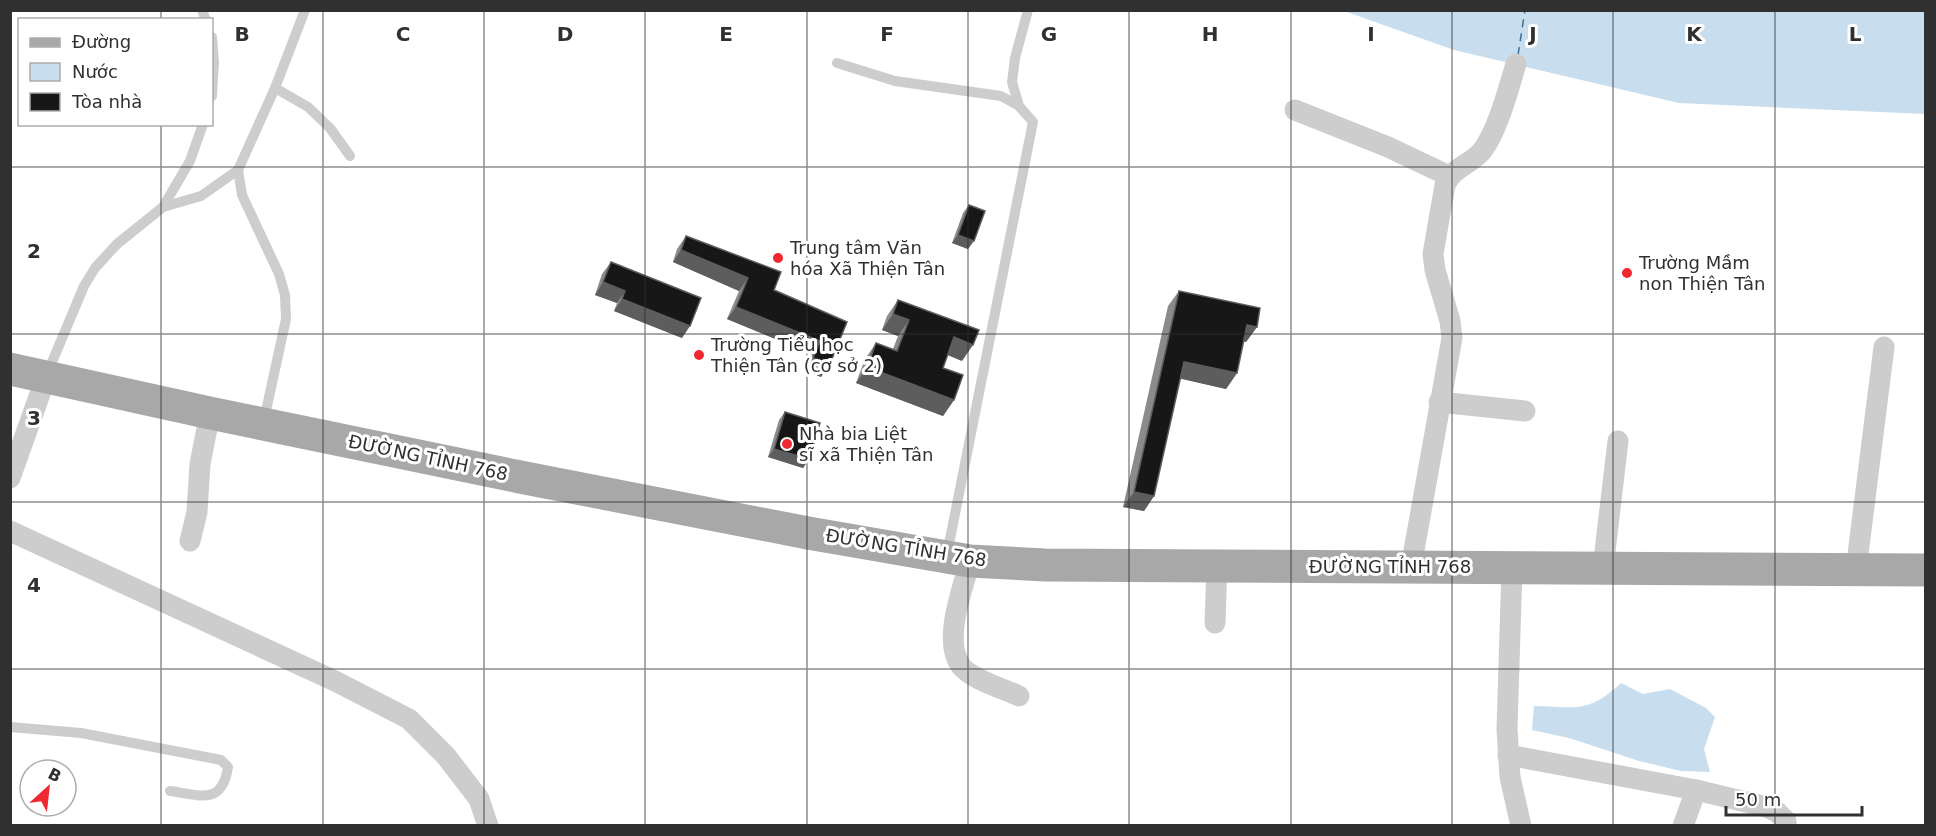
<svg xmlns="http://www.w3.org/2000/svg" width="1936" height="836" font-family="'DejaVu Sans',sans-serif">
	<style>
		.water { fill: #c8deee }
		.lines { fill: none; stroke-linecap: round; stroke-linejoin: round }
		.ferry { stroke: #386f97; stroke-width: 1.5; stroke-dasharray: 8 6; stroke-linecap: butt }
		.lane { stroke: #cdcdcd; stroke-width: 10 }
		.street { stroke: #cdcdcd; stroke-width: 21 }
		.primary { stroke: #a8a8a8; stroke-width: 33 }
		.wall { fill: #8b8b8b }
		.shaded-wall { fill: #5d5d5d }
		.building { fill: #171717; stroke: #5d5d5d; stroke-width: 1.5 }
		.grid { fill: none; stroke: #303030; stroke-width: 1.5; stroke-opacity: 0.55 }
		.poi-dot { fill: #f02931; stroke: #fff; stroke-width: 2 }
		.labels { text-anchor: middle; stroke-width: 6; stroke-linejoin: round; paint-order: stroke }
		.poi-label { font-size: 18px; fill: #303030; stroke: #fff; text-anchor: start }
		.street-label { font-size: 18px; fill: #303030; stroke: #fff }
		.grid-label { font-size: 20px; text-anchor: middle; font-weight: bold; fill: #303030; stroke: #fff; stroke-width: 6; stroke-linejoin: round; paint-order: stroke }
	</style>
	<rect width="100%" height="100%" fill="#fff"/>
	<!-- water -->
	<g class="water">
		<polygon points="1344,11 1925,11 1925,114 1679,103 1454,50"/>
		<path d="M1621,683L1643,694L1670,689L1706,708L1715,717L1704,749L1710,772L1681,771L1639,761L1569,738L1532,730L1534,706C1575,707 1588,714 1621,683Z"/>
	</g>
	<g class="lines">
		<!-- ferry -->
		<polyline class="ferry" points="1518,55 1525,10"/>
		<!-- lane -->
		<g class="lane">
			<polyline points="202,10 206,20"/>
			<polyline points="212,37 214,62 212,96"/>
			<polyline points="837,63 895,81 1001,96 1019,106 1033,122 947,554"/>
			<polyline points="275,88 308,107 330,128 350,156"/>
			<polyline points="1019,106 1012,82 1015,58 1028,10"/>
			<polyline points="163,207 201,196 238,170"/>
			<polyline points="47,374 84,286 95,268 117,244 163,207 190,161 203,124"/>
			<polyline points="264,420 286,319 285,295 279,274 242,195 238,170 275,88 305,10"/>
			<path d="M10,727L81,733L221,760L228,767C222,806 200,795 170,791"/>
		</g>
		<!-- street -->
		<g class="street">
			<polyline points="1295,110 1388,147 1449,176"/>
			<polyline points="1439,402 1525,411"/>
			<polyline points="10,478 46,377"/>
			<polyline points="10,531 335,681 409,719 446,756 479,799 488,826"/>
			<polyline points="190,541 197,512 200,464 210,413"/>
			<path d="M970,561C963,588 942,641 961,666C971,679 1004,689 1019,696"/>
			<path d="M1411,567L1452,338L1450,321L1435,270L1433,254L1445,185C1453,167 1470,165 1482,151C1498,130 1508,90 1516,64"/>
			<polyline points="1512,568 1507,729 1510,777 1521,826"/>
			<polyline points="1603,568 1618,441"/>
			<polyline points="1856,570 1884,347"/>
			<polyline points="1215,623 1217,566"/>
			<polyline points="1508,755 1696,790 1767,807 1777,812 1786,821 1786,826"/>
			<polyline points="1683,826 1696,790"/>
		</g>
		<!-- primary -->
		<polyline class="primary" points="10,369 210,413 520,477 808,533 970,561 1045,565 1217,566 1926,570"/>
	</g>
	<!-- wall -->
	<g class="wall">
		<polygon points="969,205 968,249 952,243 963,213"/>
		<polygon points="686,236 774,290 847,322 821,377 805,370 812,354 727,319 739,291 673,262 677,249"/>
		<polygon points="611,262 682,338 614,311 617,303 595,295 602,274"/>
		<polygon points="1179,291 1257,327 1246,342 1244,341 1237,373 1226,389 1180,378 1154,496 1144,511 1123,507 1168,306"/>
		<polygon points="898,300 962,361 948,355 943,368 954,400 943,416 856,383 865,359 876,343 893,349 898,336 882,330 887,316"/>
		<polygon points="785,412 809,459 803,468 768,457 779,420"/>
	</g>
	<!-- shaded-wall -->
	<g class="shaded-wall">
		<polygon points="958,235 974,241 968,249 952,243"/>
		<polygon points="681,250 748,278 739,291 673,262"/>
		<polygon points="603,282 625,291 617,303 595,295"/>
		<polygon points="622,299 690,326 682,338 614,311"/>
		<polygon points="736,307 820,341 812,354 727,319"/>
		<polygon points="893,314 909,320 898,336 882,330"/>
		<polygon points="1247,325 1257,327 1246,342 1237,340"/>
		<polygon points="954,337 973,345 962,361 943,353"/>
		<polygon points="813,358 830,364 821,377 805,370"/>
		<polygon points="1184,362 1237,373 1226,389 1173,377"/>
		<polygon points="867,367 954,400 943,416 856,383"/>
		<polygon points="774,449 809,459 803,468 768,457"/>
		<polygon points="1134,492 1154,496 1144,511 1123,507"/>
	</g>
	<!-- building -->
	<g class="building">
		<polygon points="969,205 985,211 974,241 958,235"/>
		<polygon points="686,236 781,272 774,290 847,322 830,364 813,358 820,341 736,307 748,278 681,250"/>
		<polygon points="611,262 701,298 690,326 622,299 625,291 603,282"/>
		<polygon points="1179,291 1260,308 1257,327 1247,325 1237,373 1184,362 1154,496 1134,492"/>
		<polygon points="898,300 979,330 973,345 954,337 943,368 963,375 954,400 867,367 876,343 897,351 909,320 893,314"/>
		<polygon points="785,412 820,423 809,459 774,449"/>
	</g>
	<!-- grid -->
	<path class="grid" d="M161,10V20M323,10V826M484,10V826M645,10V826M807,10V826M968,10V826M1129,10V826M1291,10V826M1452,10V826M1613,10V826M1775,10V826M161,124V826M10,167H1926M10,334H1926M10,502H1926M10,669H1926"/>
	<!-- markers -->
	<g class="poi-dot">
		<circle cx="778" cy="258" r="6"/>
		<circle cx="1627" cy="273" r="6"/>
		<circle cx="699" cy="355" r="6"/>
		<circle cx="787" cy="444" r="6"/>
	</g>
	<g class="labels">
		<!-- poi labels -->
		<g class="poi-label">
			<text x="790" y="254">Trung tâm Văn<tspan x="790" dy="21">hóa Xã Thiện Tân</tspan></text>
			<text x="1639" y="269">Trường Mầm<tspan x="1639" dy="21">non Thiện Tân</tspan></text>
			<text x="711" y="351">Trường Tiểu học<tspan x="711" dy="21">Thiện Tân (cơ sở 2)</tspan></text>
			<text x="799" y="440">Nhà bia Liệt<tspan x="799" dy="21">sĩ xã Thiện Tân</tspan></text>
		</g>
		<!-- street labels -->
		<g class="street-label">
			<text transform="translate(428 458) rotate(12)" y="6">ĐƯỜNG TỈNH 768</text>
			<text transform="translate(906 548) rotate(9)" y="6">ĐƯỜNG TỈNH 768</text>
			<text x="1390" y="573">ĐƯỜNG TỈNH 768</text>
		</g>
	</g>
	<g class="grid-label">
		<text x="242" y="41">B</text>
		<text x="403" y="41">C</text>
		<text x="565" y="41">D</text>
		<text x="726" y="41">E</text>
		<text x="887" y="41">F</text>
		<text x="1049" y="41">G</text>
		<text x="1210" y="41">H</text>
		<text x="1371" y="41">I</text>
		<text x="1533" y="41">J</text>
		<text x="1694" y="41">K</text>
		<text x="1855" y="41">L</text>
		<text x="34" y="258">2</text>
		<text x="34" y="425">3</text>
		<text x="34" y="592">4</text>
	</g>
	<!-- border -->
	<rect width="1936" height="836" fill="none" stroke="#303030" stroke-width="24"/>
	<!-- legend -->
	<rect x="18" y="18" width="195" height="108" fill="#ffffff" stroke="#acacac" stroke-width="1.5"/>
	<rect x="30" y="38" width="30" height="9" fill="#a8a8a8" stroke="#acacac" stroke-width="1.5"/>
	<text x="72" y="48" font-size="18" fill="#303030">Đường</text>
	<rect x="30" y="63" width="30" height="18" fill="#c8deee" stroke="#acacac" stroke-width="1.5"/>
	<text x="72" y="78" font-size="18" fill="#303030">Nước</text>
	<rect x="30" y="93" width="30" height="18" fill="#171717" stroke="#acacac" stroke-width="1.5"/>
	<text x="72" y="108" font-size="18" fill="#303030">Tòa nhà</text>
	<!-- north arrow -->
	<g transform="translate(48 788) rotate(27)"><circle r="28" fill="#ffffff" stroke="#acacac" stroke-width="1.5"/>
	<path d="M0-4.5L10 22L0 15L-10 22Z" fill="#f02931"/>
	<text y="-9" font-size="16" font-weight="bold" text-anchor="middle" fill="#303030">B</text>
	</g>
	<!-- scale -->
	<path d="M1726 806v9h136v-9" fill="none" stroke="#303030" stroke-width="3"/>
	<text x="1735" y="806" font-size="18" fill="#303030" stroke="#ffffff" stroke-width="4.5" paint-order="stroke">50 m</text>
</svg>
